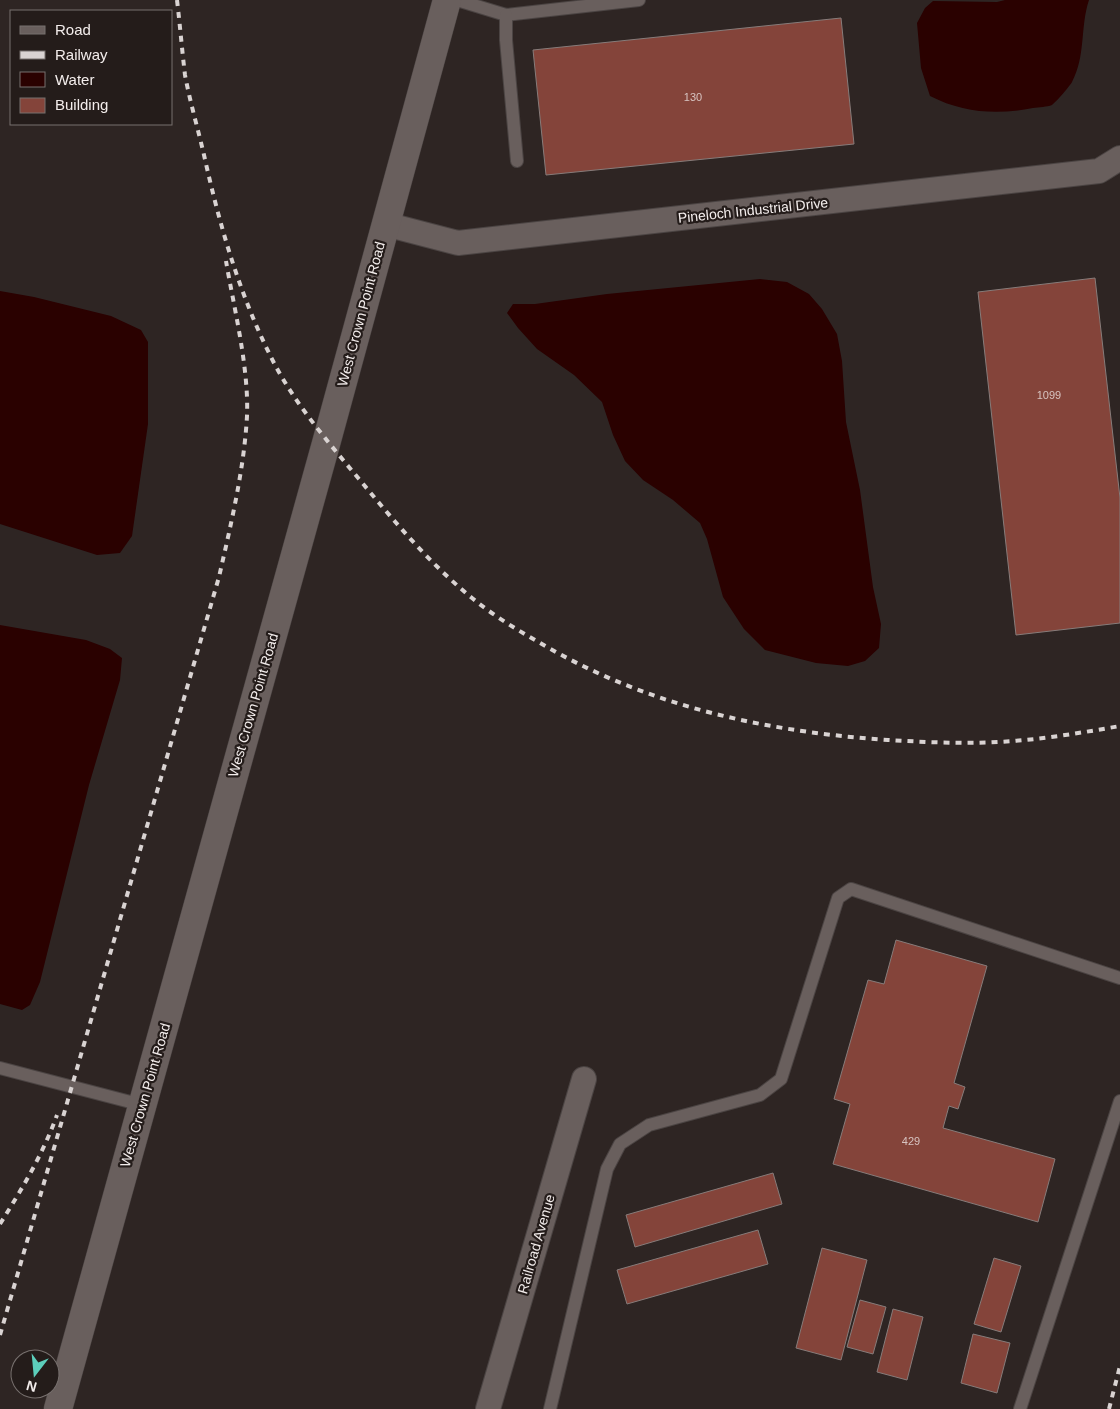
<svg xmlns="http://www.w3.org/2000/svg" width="1120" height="1409" font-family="Arial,sans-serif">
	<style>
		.water { fill: #2a0100 }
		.building { fill: #84443a; stroke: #877c7a }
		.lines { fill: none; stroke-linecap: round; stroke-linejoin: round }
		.service-casing { stroke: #4b4443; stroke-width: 14 }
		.minor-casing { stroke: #4b4443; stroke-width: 26 }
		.tertiary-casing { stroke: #4b4443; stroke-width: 29 }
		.service { stroke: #695f5d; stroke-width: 12 }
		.minor { stroke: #695f5d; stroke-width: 24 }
		.tertiary { stroke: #695f5d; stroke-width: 28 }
		.rail { stroke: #d9d3d2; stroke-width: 4; stroke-dasharray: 6 6; stroke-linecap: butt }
		.labels { text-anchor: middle; stroke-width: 4.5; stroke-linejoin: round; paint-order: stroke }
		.number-label { font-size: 11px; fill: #d7c3c0 }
		.street-label { font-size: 14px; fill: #f3edec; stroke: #241c1a }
	</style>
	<rect width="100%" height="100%" fill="#2e2523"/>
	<!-- water -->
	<g class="water">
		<path d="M1005,0H1089C1080,27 1086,56 1072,82C1070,86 1056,102 1052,105C1047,107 1039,107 1033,108C997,115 963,113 930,96L921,68L917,23L925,8L933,1L997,2Z"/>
		<polygon points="760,279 787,282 809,294 822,309 837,334 842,361 846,422 860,490 873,587 881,624 879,648 865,661 848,666 816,663 765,650 744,629 723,597 707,539 700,523 673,500 643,480 625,461 613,435 602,402 574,375 537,349 518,328 507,313 513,304 535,304 607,294"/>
		<polygon points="0,291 34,297 111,316 141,330 148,342 148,424 132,536 120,553 97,555 0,524"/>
		<polygon points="0,625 86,640 110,649 122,658 120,680 89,785 40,982 30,1005 22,1010 0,1004"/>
	</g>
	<!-- building -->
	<g class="building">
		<polygon points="841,18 854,144 546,175 533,50"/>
		<polygon points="1095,278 1120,498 1120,623 1016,635 978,292"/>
		<polygon points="896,940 987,966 954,1083 965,1087 958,1109 949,1106 943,1128 1055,1159 1038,1222 833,1164 850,1104 834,1099 868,980 884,984"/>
		<polygon points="773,1173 782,1204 635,1247 626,1215"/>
		<polygon points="758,1230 768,1264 627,1304 617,1270"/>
		<polygon points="822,1248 867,1260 841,1360 796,1348"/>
		<polygon points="994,1258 1021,1266 1001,1332 974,1324"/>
		<polygon points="860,1300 886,1307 873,1354 847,1347"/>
		<polygon points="893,1309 923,1317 907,1380 877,1372"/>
		<polygon points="973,1334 1010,1343 997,1393 961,1383"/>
	</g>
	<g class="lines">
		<defs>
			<g id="service">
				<polyline points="457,0 506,15 639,0"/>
				<polyline points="506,15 506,40 517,161"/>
				<polyline points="0,1068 142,1105"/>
				<polyline points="550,1409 607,1169 620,1144 649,1125 760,1095 781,1079 838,898 851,889 1120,978"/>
				<polyline points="1020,1409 1120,1101"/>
			</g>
			<g id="minor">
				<polyline points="385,224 458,243 1099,171 1120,158"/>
				<polyline points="488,1409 584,1079"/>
			</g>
			<polyline id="tertiary" points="58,1409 327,440 447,0"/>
		</defs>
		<!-- service casing -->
		<use href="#service" class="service-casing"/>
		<!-- minor casing -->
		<use href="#minor" class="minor-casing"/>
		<!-- tertiary casing -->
		<use href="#tertiary" class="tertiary-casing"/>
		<!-- service -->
		<use href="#service" class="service"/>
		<!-- minor -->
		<use href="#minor" class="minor"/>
		<!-- tertiary -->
		<use href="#tertiary" class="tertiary"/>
		<!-- rail -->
		<g class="rail">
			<path d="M177,0C180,25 182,50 185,75C190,102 198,129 204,155C220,227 240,297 274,363C296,405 328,442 359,479C394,521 429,563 472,598C495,617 521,632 547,647C652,707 768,732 888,740C924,742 961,744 998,742C1039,740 1080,733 1120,726"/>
			<path d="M0,1224C22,1189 43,1154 57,1115"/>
			<path d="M0,1335L219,577C231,524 244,470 247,416C249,368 234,308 226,261"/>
			<polyline points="1109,1409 1120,1366"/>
		</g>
	</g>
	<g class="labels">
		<!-- number labels -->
		<g class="number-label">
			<text x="693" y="101">130</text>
			<text x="1049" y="399">1099</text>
			<text x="911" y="1145">429</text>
		</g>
		<!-- street labels -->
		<g class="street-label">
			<text transform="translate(753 210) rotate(-6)" y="5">Pineloch Industrial Drive</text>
			<text transform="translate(361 314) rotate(-75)" y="5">West Crown Point Road</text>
			<text transform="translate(253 705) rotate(-74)" y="5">West Crown Point Road</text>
			<text transform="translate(145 1095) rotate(-74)" y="5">West Crown Point Road</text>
			<text transform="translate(536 1244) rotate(-74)" y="5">Railroad Avenue</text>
		</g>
	</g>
	<!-- legend -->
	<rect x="10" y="10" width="162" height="115" fill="#241c1a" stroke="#77706e"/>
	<rect x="20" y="26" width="25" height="8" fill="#695f5d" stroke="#77706e"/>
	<text x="55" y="35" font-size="15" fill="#f3edec">Road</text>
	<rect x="20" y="51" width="25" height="8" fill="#d9d3d2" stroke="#77706e"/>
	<text x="55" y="60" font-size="15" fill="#f3edec">Railway</text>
	<rect x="20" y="72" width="25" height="15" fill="#2a0100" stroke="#77706e"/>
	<text x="55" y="85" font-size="15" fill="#f3edec">Water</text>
	<rect x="20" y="98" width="25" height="15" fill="#84443a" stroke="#77706e"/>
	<text x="55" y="110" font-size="15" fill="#f3edec">Building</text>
	<!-- north arrow -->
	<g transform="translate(35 1374) rotate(196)"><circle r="24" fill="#241c1a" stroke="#77706e"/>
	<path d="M0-4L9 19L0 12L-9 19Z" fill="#5ccebb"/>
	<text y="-8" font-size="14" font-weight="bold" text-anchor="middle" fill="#f3edec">N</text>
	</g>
</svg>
